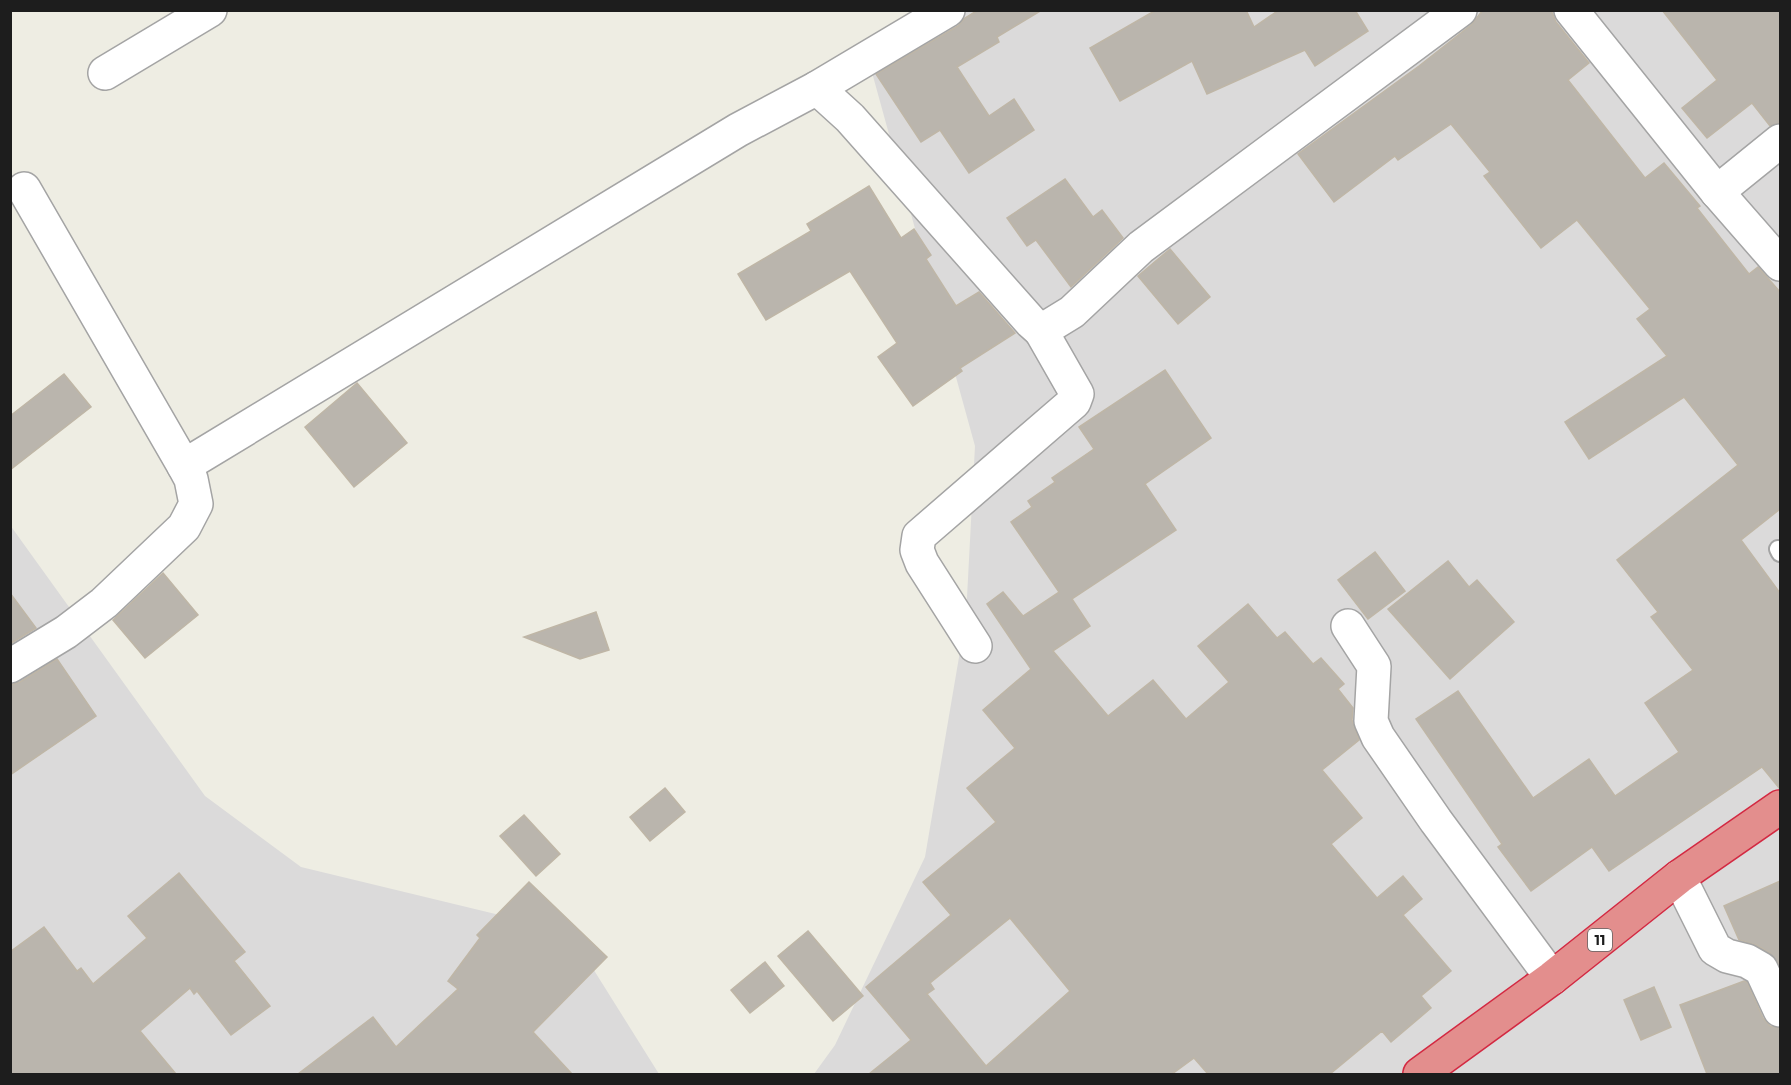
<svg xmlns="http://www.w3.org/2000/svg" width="1791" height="1085" font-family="Montserrat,sans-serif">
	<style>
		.residential { fill: #dbdada }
		.building { fill: #bab5ad; stroke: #bfb6a6; stroke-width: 1.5; fill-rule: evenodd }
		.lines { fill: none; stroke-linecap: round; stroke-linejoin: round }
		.lane-casing { stroke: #a4a4a4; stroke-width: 20 }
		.street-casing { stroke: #a4a4a4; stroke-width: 36 }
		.highway-casing { stroke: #d32942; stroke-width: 36 }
		.lane { stroke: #fff; stroke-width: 16 }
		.street { stroke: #fff; stroke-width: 33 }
		.highway { stroke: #e38e8d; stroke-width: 33 }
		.labels { text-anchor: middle; stroke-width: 5; stroke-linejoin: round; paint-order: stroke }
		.shield { fill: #fff; stroke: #616161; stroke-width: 1.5 }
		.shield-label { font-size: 14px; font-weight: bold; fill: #1d1d1d }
	</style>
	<rect width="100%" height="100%" fill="#eeede3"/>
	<!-- residential -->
	<g class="residential">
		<polygon points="945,11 1780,11 1780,1074 814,1074 835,1045 925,857 966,616 975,446 868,58"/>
		<polygon points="10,525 205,796 301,867 570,932 659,1074 11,1074"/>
	</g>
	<!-- building -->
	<g class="building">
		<polygon points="978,10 1042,10 997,37 999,42 957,67 989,116 1014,99 1034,130 969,173 940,130 921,142 876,74 958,26 965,18"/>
		<polygon points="1156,10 1246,10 1254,27 1279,10 1355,10 1368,31 1315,66 1305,50 1207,94 1192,61 1120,101 1090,48"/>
		<polygon points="1483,10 1551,10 1556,22 1589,63 1568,80 1645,178 1664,163 1700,206 1697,208 1749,274 1758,267 1780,292 1780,509 1741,540 1780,593 1780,789 1762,767 1609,871 1592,847 1531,891 1498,847 1502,844 1416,719 1458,691 1533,798 1589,759 1615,796 1679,752 1645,703 1693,670 1651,617 1658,612 1617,560 1738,465 1684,397 1589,459 1565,422 1667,356 1637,319 1650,309 1577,220 1541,248 1484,176 1490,172 1451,124 1398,160 1395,156 1334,202 1298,154 1419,66 1471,25"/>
		<polygon points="1662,10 1780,10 1780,123 1770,126 1752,103 1707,138 1682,108 1717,80"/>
		<polygon points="1065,179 1093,217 1102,210 1123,238 1071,287 1036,240 1027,246 1007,218"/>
		<polygon points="869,186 901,238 914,229 931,255 926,259 956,306 979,292 1015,333 960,368 962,371 913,406 878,357 897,343 850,271 766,320 738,274 811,231 807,224"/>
		<polygon points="1170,249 1210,297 1178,324 1138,276"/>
		<path d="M1165,370L1211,438L1145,484L1176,530L1072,599L1090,626L1053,651L1108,716L1153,680L1186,719L1229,682L1198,646L1248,604L1277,638L1285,632L1313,664L1321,658L1344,684L1338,689L1353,708L1352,720L1359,740L1322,770L1362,818L1331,844L1377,898L1403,876L1422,899L1403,915L1451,971L1421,996L1431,1008L1391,1042L1382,1031L1330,1074H1208L1194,1058L1172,1074H869L911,1040L866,987L951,915L923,882L996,822L967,788L1015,748L983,710L1031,669L987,604L1003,592L1023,616L1059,592L1011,522L1032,507L1028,501L1055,482L1052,478L1094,449L1079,427ZM1010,918L1070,991L986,1066L927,994L934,989L930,983Z"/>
		<polygon points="64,374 91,407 10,470 10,416"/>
		<polygon points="357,383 407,443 354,487 305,427"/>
		<polygon points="1375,552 1405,591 1368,619 1338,580"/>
		<polygon points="1448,561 1469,587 1477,580 1514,622 1450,679 1388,609"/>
		<polygon points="163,573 198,615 145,658 113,620"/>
		<polygon points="10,593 36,628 10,644"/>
		<polygon points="596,612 609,650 580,659 524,637"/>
		<polygon points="57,659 96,716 10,775 10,685 20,682"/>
		<polygon points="665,788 685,812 650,841 630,817"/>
		<polygon points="524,815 560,854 536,876 500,836"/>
		<polygon points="179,873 245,952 234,961 270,1006 231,1035 197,991 194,994 190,988 140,1031 176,1074 10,1074 10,952 44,927 77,971 81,968 93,984 147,938 128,916"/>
		<polygon points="1780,881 1780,966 1770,953 1756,945 1739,940 1724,906"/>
		<polygon points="529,882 607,957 533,1032 572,1074 298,1074 373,1017 396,1047 458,989 448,981 480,938 477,935"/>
		<polygon points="808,931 863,996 833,1021 778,956"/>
		<polygon points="765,962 784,986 750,1013 731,990"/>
		<polygon points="1744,981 1747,982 1763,1018 1770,1026 1780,1028 1780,1074 1707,1074 1680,1005"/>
		<polygon points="1654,987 1671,1027 1641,1040 1624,1000"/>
	</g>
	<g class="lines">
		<defs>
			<polyline id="lane" points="1778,549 1780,553"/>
			<g id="street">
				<polyline points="1571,10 1717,192 1780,264"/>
				<polyline points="105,73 210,10"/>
				<polyline points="817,88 948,10"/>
				<polyline points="1717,192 1780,141"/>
				<polyline points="184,466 738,130 817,88 850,118 1031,322 1041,331 1072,312 1141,247 1460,10"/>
				<polyline points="1348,626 1374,666 1371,721 1378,737 1436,821 1552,978"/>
				<polyline points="975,646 922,563 917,550 919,536 1074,402 1077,394 1041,331"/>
				<polyline points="10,666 66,632 104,603 184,527 196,504 191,479 184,466 24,189"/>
				<polyline points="1679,877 1715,949 1727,956 1747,961 1761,969 1780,1010"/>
			</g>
			<polyline id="highway" points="1420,1074 1552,978 1679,877 1780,807"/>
		</defs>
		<!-- lane casing -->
		<use href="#lane" class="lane-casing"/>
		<!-- street casing -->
		<use href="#street" class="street-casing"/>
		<!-- highway casing -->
		<use href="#highway" class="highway-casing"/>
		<!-- lane -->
		<use href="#lane" class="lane"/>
		<!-- street -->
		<use href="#street" class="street"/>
		<!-- highway -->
		<use href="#highway" class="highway"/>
	</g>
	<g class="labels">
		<!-- shield labels -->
		<rect class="shield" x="1588" y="929" width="24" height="22" rx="4.5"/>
		<g class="shield-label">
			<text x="1600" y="945">11</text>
		</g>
	</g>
	<!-- border -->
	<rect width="1791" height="1085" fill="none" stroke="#1d1d1d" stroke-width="24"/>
</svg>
